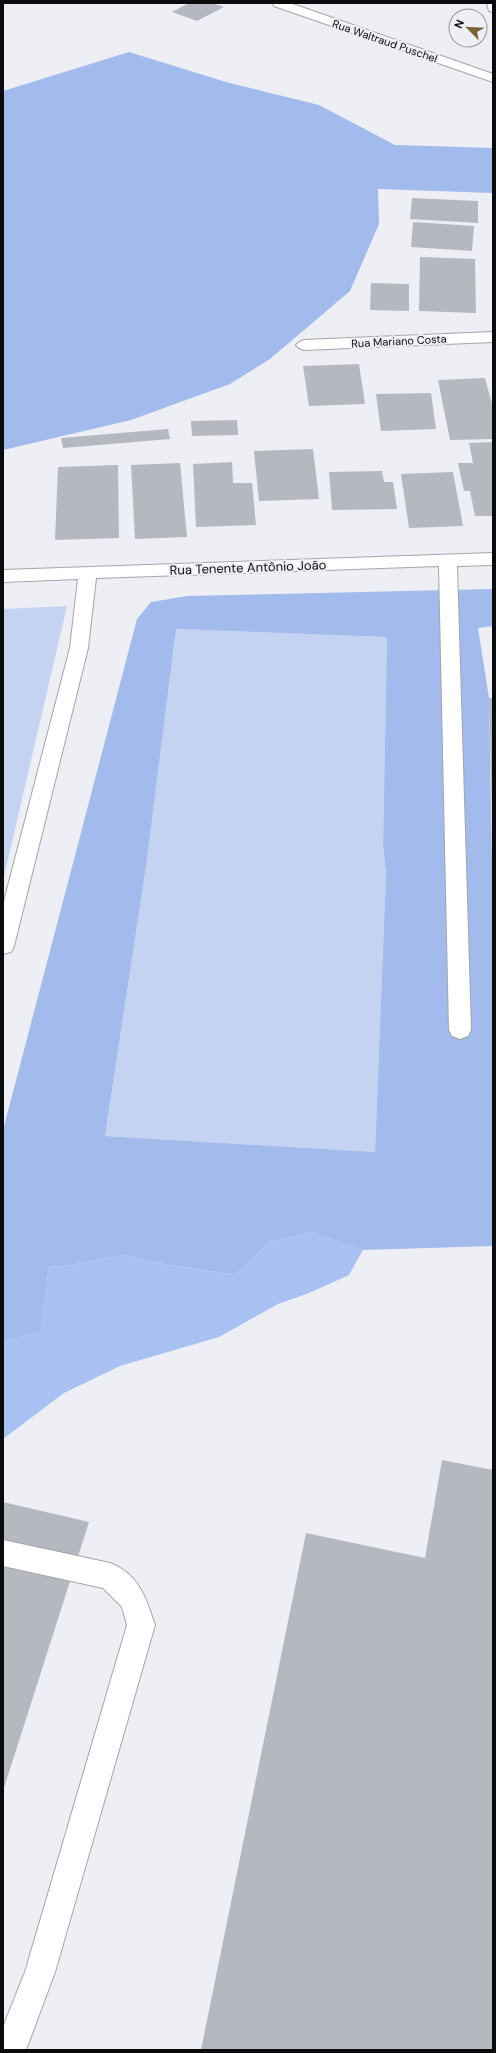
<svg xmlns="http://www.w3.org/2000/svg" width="496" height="2053" font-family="'DM Sans',sans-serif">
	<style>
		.green { fill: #c5d3f3 }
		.forest { fill: #a3baec; fill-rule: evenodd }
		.water { fill: #a9c0f2 }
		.building { fill: #b5b8be }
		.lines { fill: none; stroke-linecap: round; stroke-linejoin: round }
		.minor-casing { stroke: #a3a5ab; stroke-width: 2 }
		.minor { fill: #fff; fill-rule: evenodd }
		.labels { text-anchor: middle; stroke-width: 4; stroke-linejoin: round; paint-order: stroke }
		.far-street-label { font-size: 11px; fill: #0a0b0d; stroke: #edeff5 }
		.street-label { font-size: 13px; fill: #0a0b0d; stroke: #edeff5 }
	</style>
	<rect width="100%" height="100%" fill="#edeff5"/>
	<!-- green -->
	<g class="green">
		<polygon points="67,606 3,881 3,609"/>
		<polygon points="176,629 387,637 383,846 386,873 375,1152 105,1136 147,860"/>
	</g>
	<!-- forest -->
	<g class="forest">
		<polygon points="129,52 226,82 319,105 395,145 493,148 493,193 378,189 379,224 350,291 270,359 230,384 131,420 3,450 3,91"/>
		<path d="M493,589V626L478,628L489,698L493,914V1246L363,1250L311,1232L270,1242L235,1275L169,1265L123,1255L71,1265L49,1267L41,1331L3,1342V1130L137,619L151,602L187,596ZM176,629L387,637L383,846L386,873L375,1152L105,1136L147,860Z"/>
	</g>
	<!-- water -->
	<polygon class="water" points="311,1232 363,1250 349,1275 309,1293 278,1304 219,1337 120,1366 64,1393 3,1439 3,1342 41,1331 49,1267 71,1265 123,1255 169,1265 235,1275 270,1242"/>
	<!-- building -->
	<g class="building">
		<polygon points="189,3 212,3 224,7 197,21 172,12"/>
		<polygon points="412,198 478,201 478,223 410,219"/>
		<polygon points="413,222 474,226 472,251 411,247"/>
		<polygon points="420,257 475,259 476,313 419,311"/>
		<polygon points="371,283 409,284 409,311 370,310"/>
		<polygon points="359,364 365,404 309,406 303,366"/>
		<polygon points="485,378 493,408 493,439 450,440 438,380"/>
		<polygon points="431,393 436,429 381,431 376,394"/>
		<polygon points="237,420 238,435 192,436 191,421"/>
		<polygon points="168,429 170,439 63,448 61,438"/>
		<polygon points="493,442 493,516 475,516 470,491 464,491 458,463 473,463 469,443"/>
		<polygon points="313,449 319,499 259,501 254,451"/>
		<polygon points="232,462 233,483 252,483 256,525 196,527 193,464"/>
		<polygon points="180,463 187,537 135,539 131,465"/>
		<polygon points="118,465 119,538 55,540 58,467"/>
		<polygon points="382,471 384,482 393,482 397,509 332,510 329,472"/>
		<polygon points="453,472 463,526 409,528 401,474"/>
		<polygon points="489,698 493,698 493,815 492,814"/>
		<polygon points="442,1460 493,1470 493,2050 201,2050 306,1533 425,1558"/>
		<polygon points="3,1502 89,1522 3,1791"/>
	</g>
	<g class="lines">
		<defs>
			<g id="minor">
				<polygon points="272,3 290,3 493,74 493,82 274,6"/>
				<polygon points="487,3 493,3 493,12 489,11"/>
				<polygon points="493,332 493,342 304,350 299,348 296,345 299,342 304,340"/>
				<polygon points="493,553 493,565 457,566 471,1030 468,1036 460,1039 452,1036 449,1030 439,566 96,578 88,648 14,946 11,952 3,954 3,905 70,648 78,579 3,582 3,570"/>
				<path d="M3,1540L110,1563C139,1574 146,1598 155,1625L55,1972L26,2050H3V2027L25,1972L127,1625L122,1607L103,1588L3,1566Z"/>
			</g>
		</defs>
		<!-- minor casing -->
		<use href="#minor" class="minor-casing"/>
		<!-- minor -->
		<use href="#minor" class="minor"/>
	</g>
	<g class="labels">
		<!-- far-street labels -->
		<g class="far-street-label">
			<text transform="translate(385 41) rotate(19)" y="4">Rua Waltraud Puschel</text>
			<text transform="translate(399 341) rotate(-3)" y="4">Rua Mariano Costa</text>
		</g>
		<!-- street labels -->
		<g class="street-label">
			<text transform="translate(248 567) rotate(-2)" y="5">Rua Tenente Antônio João</text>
		</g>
	</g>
	<!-- border -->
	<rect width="496" height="2053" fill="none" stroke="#0a0b0d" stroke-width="8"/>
	<!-- north arrow -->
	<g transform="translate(468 28) rotate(294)"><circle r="19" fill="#edeff5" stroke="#929498"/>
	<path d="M0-3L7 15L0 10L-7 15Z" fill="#796333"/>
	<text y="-6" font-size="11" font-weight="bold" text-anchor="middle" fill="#0a0b0d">N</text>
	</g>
</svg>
